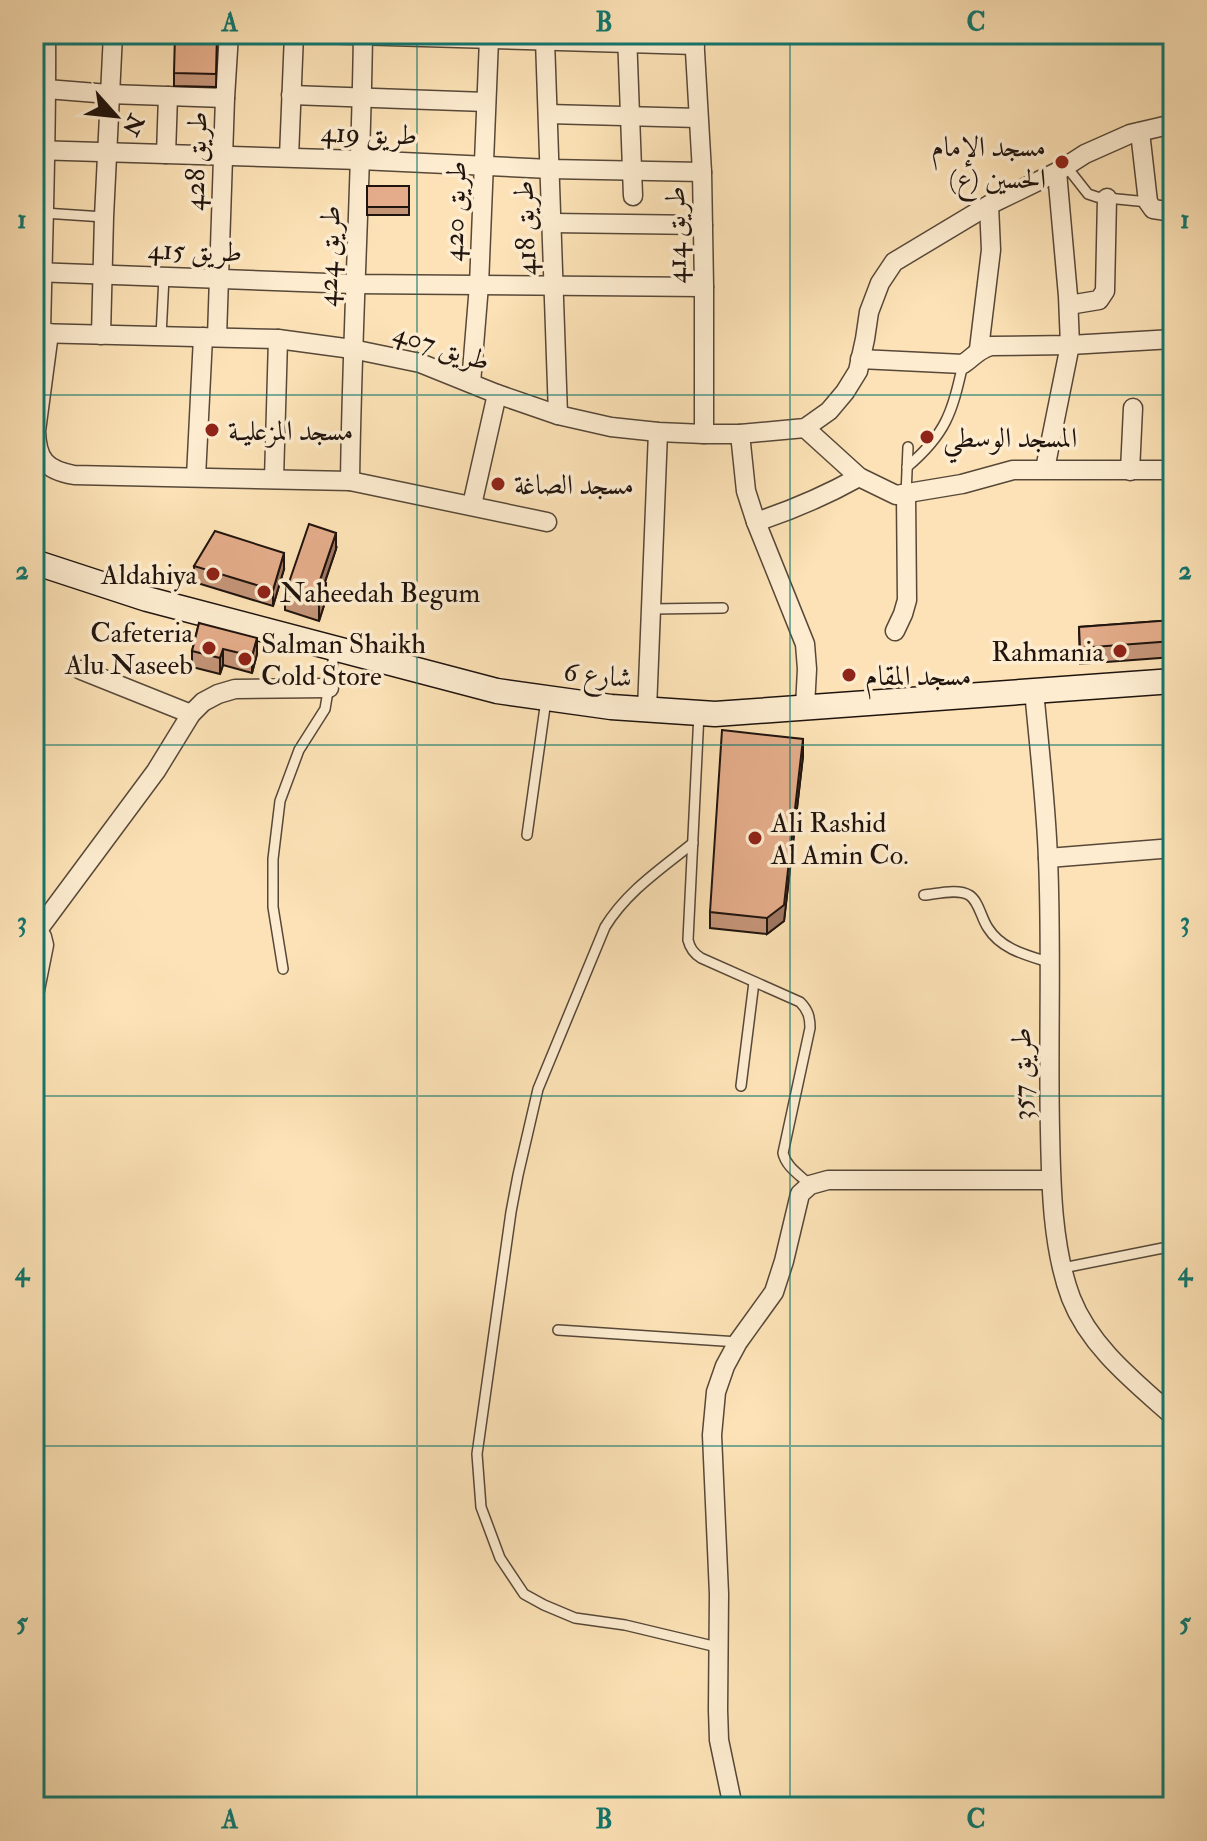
<svg xmlns="http://www.w3.org/2000/svg" width="1207" height="1841" font-family="'IM FELL Double Pica',Amiri,serif">
	<style>
		.lines { fill: none; stroke-linecap: round; stroke-linejoin: round }
		.lane-casing { stroke: #574838; stroke-width: 12 }
		.street-casing { stroke: #574838; stroke-width: 21 }
		.secondary-casing { stroke: #20140e; stroke-width: 27 }
		.lane { stroke: #fdecd0; stroke-width: 9 }
		.street { stroke: #fdecd0; stroke-width: 18 }
		.secondary { stroke: #fdecd0; stroke-width: 24 }
		.wall { fill: #c49477; stroke: #20140e; stroke-width: 2 }
		.shaded-wall { fill: #a07861; stroke: #20140e; stroke-width: 2 }
		.building { fill: #e4ac8a; stroke: #20140e; stroke-width: 2 }
		.grid { fill: none; stroke: #0f766e; stroke-width: 2; stroke-opacity: 0.55 }
		.poi-dot { fill: #8f2418; stroke: #fdecd0; stroke-width: 3 }
		.labels { text-anchor: middle; stroke-width: 7; stroke-linejoin: round; paint-order: stroke }
		.street-label { font-size: 28px; fill: #20140e; stroke: #fdecd0 }
		.poi-label { font-size: 28px; fill: #20140e; stroke: #fdecd0; text-anchor: start }
		.neatline { fill: none; stroke: #0f766e; stroke-width: 3 }
		.grid-label { font-size: 26px; text-anchor: middle; font-weight: bold; fill: #0f766e }
	</style>
	<rect width="100%" height="100%" fill="#fce2b6"/>
	<filter id="stains"><feTurbulence type="fractalNoise" baseFrequency=".0025" numOctaves="4"/><feColorMatrix values="0 0 0 0 .2 0 0 0 0 .09 0 0 0 0 .02 0 0 0 .5 -.17"/></filter>
	<radialGradient id="worn" r=".72"><stop offset=".6" stop-color="#630" stop-opacity="0"/><stop offset="1" stop-color="#630" stop-opacity=".3"/></radialGradient>
	<g class="lines">
		<defs>
			<g id="lane">
				<polyline points="1172,34 1173,36"/>
				<polyline points="1066,166 1088,194 1097,197 1148,202"/>
				<polyline points="44,213 104,217"/>
				<polyline points="161,336 164,277"/>
				<path d="M907,467C946,434 952,413 963,364"/>
				<polyline points="906,495 908,447"/>
				<polyline points="651,609 723,608"/>
				<path d="M699,713L688,940C690,948 693,953 701,958L800,1002C808,1010 810,1017 810,1028L783,1153C786,1167 800,1175 810,1185"/>
				<polyline points="527,835 546,700"/>
				<path d="M693,843C661,869 627,891 605,927L538,1089L518,1175L511,1212L477,1454L481,1507L500,1558L524,1594L544,1605L575,1618L625,1625L717,1647"/>
				<path d="M924,895C936,894 958,888 969,895C979,901 981,918 988,928C1001,949 1026,955 1048,962"/>
				<polyline points="283,969 273,907 273,859 280,801 299,750 325,709 335,649"/>
				<polyline points="741,1086 754,982"/>
				<polyline points="1063,1268 1173,1246"/>
				<polyline points="558,1330 738,1342"/>
			</g>
			<g id="street">
				<polyline points="319,34 695,45"/>
				<polyline points="627,34 633,196"/>
				<polyline points="694,34 702,172 704,287 704,434"/>
				<polyline points="545,40 558,415"/>
				<polyline points="34,88 109,94 225,98"/>
				<polyline points="291,95 486,102"/>
				<polyline points="548,114 698,118"/>
				<polyline points="1140,132 1148,202 1153,209 1173,212"/>
				<polyline points="34,150 360,160 550,169 702,172"/>
				<polyline points="166,154 168,96"/>
				<polyline points="289,157 294,34"/>
				<polyline points="552,223 703,225"/>
				<polyline points="34,272 354,284 704,287"/>
				<polyline points="1069,305 1099,300 1105,291 1107,198"/>
				<polyline points="34,333 278,339 352,349 420,363 497,394 558,415 611,427 658,432 704,434 740,434 805,428 829,411 845,392 858,371 865,339 869,312 880,283 894,262 989,205 1057,172 1085,154 1130,134 1173,124"/>
				<path d="M41,333C43,233 47,134 46,34"/>
				<path d="M49,333L36,431C37,460 46,470 74,475L350,481L547,522"/>
				<polyline points="101,335 104,217 113,34"/>
				<polyline points="217,337 225,98 229,34"/>
				<polyline points="979,349 991,250 989,205"/>
				<path d="M860,359L963,364C975,356 977,350 991,346L1070,345L1173,339"/>
				<polyline points="471,383 479,285 489,39"/>
				<polyline points="805,428 859,477 896,495 962,484 1013,470 1173,470"/>
				<polyline points="740,434 746,491 756,522 805,644 807,669 805,707"/>
				<polyline points="1045,469 1070,345 1068,296 1057,172"/>
				<polyline points="1130,471 1133,408"/>
				<polyline points="196,477 203,337"/>
				<polyline points="274,479 278,339"/>
				<path d="M350,481C352,332 361,183 363,34"/>
				<polyline points="472,505 497,394"/>
				<path d="M756,522C792,510 825,496 859,477"/>
				<polyline points="895,631 903,614 907,600 906,495"/>
				<polyline points="81,670 191,714"/>
				<path d="M1034,690C1039,746 1046,803 1048,859C1052,949 1048,1040 1050,1131C1051,1184 1052,1248 1071,1298C1090,1347 1135,1382 1173,1416"/>
				<polyline points="647,710 658,432"/>
				<polyline points="1048,858 1173,848"/>
				<polyline points="34,925 42,937 44,945 34,995"/>
				<polyline points="38,930 156,771 191,714 203,702 218,694 235,689 329,688"/>
				<polyline points="733,1807 719,1740 718,1710 719,1594 712,1435 716,1392 725,1366 738,1342 774,1292 784,1261 800,1194 810,1185 828,1180 1051,1180"/>
			</g>
			<polyline id="secondary" points="34,562 147,599 497,691 611,707 715,714 1173,681"/>
		</defs>
		<!-- lane casing -->
		<use href="#lane" class="lane-casing"/>
		<!-- street casing -->
		<use href="#street" class="street-casing"/>
		<!-- secondary casing -->
		<use href="#secondary" class="secondary-casing"/>
		<!-- lane -->
		<use href="#lane" class="lane"/>
		<!-- street -->
		<use href="#street" class="street"/>
		<!-- secondary -->
		<use href="#secondary" class="secondary"/>
	</g>
	<!-- wall -->
	<g class="wall">
		<polygon points="217,34 216,87 174,86 174,73"/>
		<rect x="367" y="186" width="42" height="29"/>
		<polygon points="336,549 325,582 326,599 319,621 285,610 285,594"/>
		<polygon points="194,566 284,569 273,606 194,582"/>
		<polygon points="1173,620 1173,657 1080,664 1079,627"/>
		<polygon points="199,623 257,654 252,673 223,665 220,674 192,667 192,651"/>
		<polygon points="803,756 784,921 767,934 710,928 710,912"/>
	</g>
	<!-- shaded-wall -->
	<g class="shaded-wall">
		<polygon points="336,533 336,549 320,596 320,580"/>
		<polygon points="284,553 284,569 273,606 273,590"/>
		<polygon points="326,583 326,599 319,621 319,605"/>
		<polygon points="257,638 257,654 252,673 252,656"/>
		<polygon points="223,649 223,665 220,674 220,658"/>
		<polygon points="803,739 803,756 784,921 767,934 767,918"/>
	</g>
	<!-- building -->
	<g class="building">
		<polygon points="175,34 217,34 216,74 174,73"/>
		<rect x="367" y="186" width="42" height="21"/>
		<polygon points="309,524 336,533 320,580 326,583 319,605 285,594"/>
		<polygon points="215,531 284,553 273,590 194,566"/>
		<polygon points="1173,620 1173,641 1080,648 1079,627"/>
		<polygon points="199,623 257,638 252,656 223,649 220,658 192,651"/>
		<polygon points="722,730 803,739 784,905 767,918 710,912"/>
	</g>
	<!-- grid -->
	<path class="grid" d="M417,34V1807M790,34V1807M34,395H1173M34,745H1173M34,1096H1173M34,1446H1173"/>
	<!-- markers -->
	<g class="poi-dot">
		<circle cx="1062" cy="162" r="8"/>
		<circle cx="212" cy="430" r="8"/>
		<circle cx="927" cy="437" r="8"/>
		<circle cx="498" cy="484" r="8"/>
		<circle cx="213" cy="574" r="8"/>
		<circle cx="264" cy="592" r="8"/>
		<circle cx="209" cy="648" r="8"/>
		<circle cx="1120" cy="651" r="8"/>
		<circle cx="245" cy="659" r="8"/>
		<circle cx="849" cy="675" r="8"/>
		<circle cx="755" cy="838" r="8"/>
	</g>
	<g class="labels">
		<!-- street labels -->
		<g class="street-label">
			<text transform="translate(369 133) rotate(2)" y="10">طريق 419</text>
			<text transform="translate(195 161) rotate(-88)" y="10">طريق 428</text>
			<text transform="translate(454 211) rotate(-88)" y="10">طريق 420</text>
			<text transform="translate(524 228) rotate(-92)" y="10">طريق 418</text>
			<text transform="translate(675 235) rotate(-91)" y="10">طريق 414</text>
			<text transform="translate(195 250) rotate(2)" y="10">طريق 415</text>
			<text transform="translate(328 256) rotate(-88)" y="10">طريق 424</text>
			<text transform="translate(442 346) rotate(18)" y="10">طريق 407</text>
			<text transform="translate(598 674) rotate(6)" y="10">شارع 6</text>
			<text transform="translate(1021 1074) rotate(-91)" y="10">طريق 357</text>
		</g>
		<!-- poi labels -->
		<g class="poi-label">
			<text x="1046" y="156" text-anchor="end">مسجد الإمام<tspan x="1046" dy="32">الحسين (ع)</tspan></text>
			<text x="228" y="440">مسجد المزعليـة</text>
			<text x="943" y="447">المسجد الوسطي</text>
			<text x="514" y="494">مسجد الصاغة</text>
			<text x="197" y="584" text-anchor="end">Aldahiya</text>
			<text x="280" y="602">Naheedah Begum</text>
			<text x="193" y="642" text-anchor="end">Cafeteria<tspan x="193" dy="32">Alu Naseeb</tspan></text>
			<text x="261" y="653">Salman Shaikh<tspan x="261" dy="32">Cold Store</tspan></text>
			<text x="1104" y="661" text-anchor="end">Rahmania</text>
			<text x="865" y="685">مسجد المقام</text>
			<text x="771" y="832">Ali Rashid<tspan x="771" dy="32">Al Amin Co.</tspan></text>
		</g>
	</g>
	<!-- margin -->
	<rect width="1207" height="1841" fill="none" stroke="#fce2b6" stroke-width="88"/>
	<!-- north arrow -->
	<g transform="translate(116 116) rotate(117)" stroke="#fdecd0" stroke-width="6" paint-order="stroke">
	<path d="M0-6L14 30L0 20L-14 30Z" fill="#20140e"/>
	<text y="-12" font-size="22" font-weight="bold" text-anchor="middle" fill="#20140e">N</text>
	</g>
	<rect x="44" y="44" width="1119" height="1753" class="neatline"/>
	<g class="grid-label">
		<text x="230" y="31">A</text>
		<text x="604" y="31">B</text>
		<text x="976" y="31">C</text>
		<text x="22" y="228">1</text>
		<text x="1185" y="228">1</text>
		<text x="22" y="579">2</text>
		<text x="1185" y="579">2</text>
		<text x="22" y="930">3</text>
		<text x="1185" y="930">3</text>
		<text x="22" y="1280">4</text>
		<text x="1185" y="1280">4</text>
		<text x="22" y="1631">5</text>
		<text x="1185" y="1631">5</text>
		<text x="230" y="1828">A</text>
		<text x="604" y="1828">B</text>
		<text x="976" y="1828">C</text>
	</g>
	<rect width="100%" height="100%" filter="url(#stains)"/>
	<rect width="100%" height="100%" fill="url(#worn)"/>
</svg>
